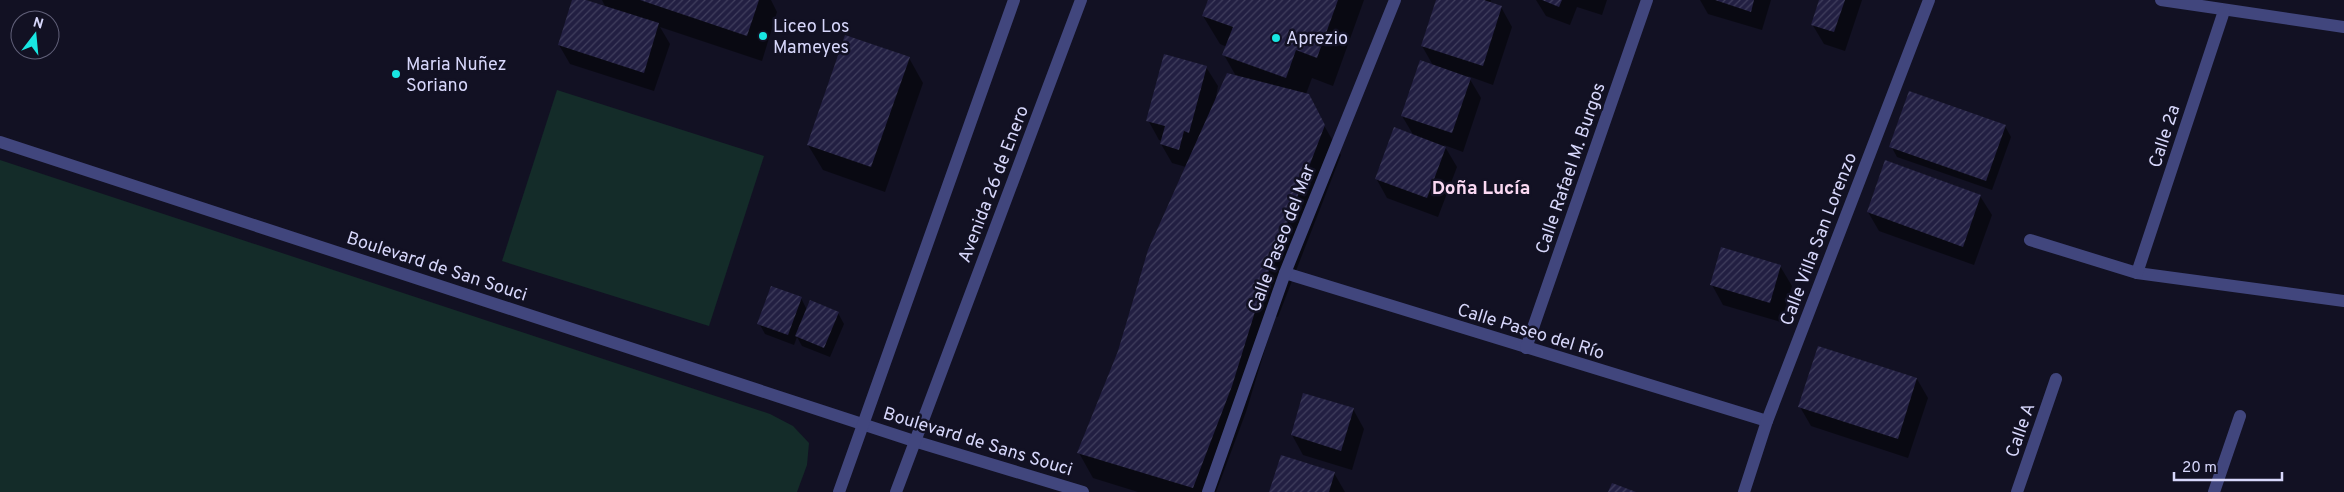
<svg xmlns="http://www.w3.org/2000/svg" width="2344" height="492" font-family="Overpass,sans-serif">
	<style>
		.green { fill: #142c29 }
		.shadow { fill: #0007 }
		.building { fill: url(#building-hatch) }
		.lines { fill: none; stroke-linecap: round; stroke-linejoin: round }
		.minor { stroke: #41467d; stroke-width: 12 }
		.poi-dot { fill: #18e6e2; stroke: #121123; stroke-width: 2 }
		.labels { text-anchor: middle; stroke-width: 5; stroke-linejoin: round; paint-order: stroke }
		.poi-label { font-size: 18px; fill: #d7d7fb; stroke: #121123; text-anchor: start }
		.street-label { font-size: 18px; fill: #d7d7fb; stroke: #121123 }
		.neighbourhood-label { font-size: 19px; font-weight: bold; fill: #fbd9f3; stroke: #121123 }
	</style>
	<defs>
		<pattern id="building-hatch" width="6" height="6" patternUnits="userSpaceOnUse" patternTransform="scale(1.25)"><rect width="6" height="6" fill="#221f42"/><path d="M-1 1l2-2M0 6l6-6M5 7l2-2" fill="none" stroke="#413f5e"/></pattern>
	</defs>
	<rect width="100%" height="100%" fill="#121123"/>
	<!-- green -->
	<g class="green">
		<polygon points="557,90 764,156 709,326 502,261"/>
		<polygon points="0,160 770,414 793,426 809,443 807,465 797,492 0,492"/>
	</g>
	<!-- shadow -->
	<g class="shadow">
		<polygon points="574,0 582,0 606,8 602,0 771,0 777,12 762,61 660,27 670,44 654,91 570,64 559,45"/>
		<polygon points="1209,0 1364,0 1333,86 1312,78 1306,94 1341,155 1278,317 1275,316 1246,412 1216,492 1138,492 1093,478 1079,453 1120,351 1186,167 1172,163 1161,144 1162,141 1159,140 1148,120 1206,67 1218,86 1215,102 1236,76 1224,55 1227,47 1220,44 1203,16"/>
		<polygon points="1437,0 1491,0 1490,4 1501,7 1512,27 1493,85 1468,76 1481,98 1463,152 1444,145 1457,167 1438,217 1387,198 1376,178 1414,136 1402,116 1434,67 1422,46"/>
		<polygon points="1536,0 1607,0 1602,15 1577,7 1570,25 1546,16"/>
		<polygon points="1700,0 1771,0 1762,30 1708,14"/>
		<polygon points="1820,0 1862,0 1845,51 1824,44 1812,24"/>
		<polygon points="909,58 923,83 885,192 823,170 808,145"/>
		<polygon points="2005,126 2011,137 1992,190 1897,157 1891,146"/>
		<polygon points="1980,196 1992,215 1974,265 1879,231 1868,212"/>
		<polygon points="1780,266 1792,286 1781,322 1723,305 1712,285"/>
		<polygon points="801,298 807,310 838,313 844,324 830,357 802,346 797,337 794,345 765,334 759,323"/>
		<polygon points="1917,379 1928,398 1908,458 1811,426 1800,407"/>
		<polygon points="1353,409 1364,429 1352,470 1303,455 1292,435"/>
		<polygon points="1334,473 1345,492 1270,492"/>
	</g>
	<!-- building -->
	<g class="building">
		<polygon points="572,0 586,0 659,23 644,73 558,45"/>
		<polygon points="640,0 759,0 747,36"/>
		<polygon points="1208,0 1338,0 1317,58 1296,50 1286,78 1222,55 1233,27 1202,16"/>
		<polygon points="1436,0 1484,0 1502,6 1483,66 1421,46"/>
		<polygon points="1542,0 1562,0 1559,7"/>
		<polygon points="1715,0 1754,0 1751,12"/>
		<polygon points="1819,0 1845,0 1834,32 1811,25"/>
		<polygon points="845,35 910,57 871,167 807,145"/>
		<polygon points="1164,54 1207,66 1189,133 1184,131 1179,150 1160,144 1165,126 1146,121"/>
		<polygon points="1420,60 1471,78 1452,133 1401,116"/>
		<polygon points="1227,73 1309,94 1325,125 1262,289 1232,386 1193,488 1077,453 1118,351 1148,250"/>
		<polygon points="1909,91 2006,125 1986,181 1889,147"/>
		<polygon points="1394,127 1446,147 1427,198 1375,179"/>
		<polygon points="1885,160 1981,195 1963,247 1867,212"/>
		<polygon points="1721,247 1781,265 1770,303 1710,285"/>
		<polygon points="771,286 802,297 788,335 757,324"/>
		<polygon points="810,300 839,312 824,348 795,336"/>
		<polygon points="1818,346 1917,378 1898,439 1798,407"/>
		<polygon points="1303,393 1354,408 1341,451 1291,435"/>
		<polygon points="1281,455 1335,472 1329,492 1269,492"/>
		<polygon points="1612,483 1636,492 1608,492"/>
	</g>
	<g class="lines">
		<!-- minor -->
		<g class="minor">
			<polyline points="2161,0 2344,27"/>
			<polyline points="0,142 914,441 1083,492"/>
			<polyline points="2030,240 2137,273 2344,301"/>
			<polyline points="1285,273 1767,421"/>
			<polyline points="2137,273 2224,11"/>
			<polyline points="1526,348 1647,0"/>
			<polyline points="839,492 1014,0"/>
			<polyline points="896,492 1081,0"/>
			<polyline points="1208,492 1285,273 1395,0"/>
			<polyline points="1744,492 1767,421 1929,0"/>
			<polyline points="2017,492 2056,379"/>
			<polyline points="2214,492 2240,416"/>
		</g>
	</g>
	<!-- markers -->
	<g class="poi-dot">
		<circle cx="763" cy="36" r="5"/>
		<circle cx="1276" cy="38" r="5"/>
		<circle cx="396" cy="74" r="5"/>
	</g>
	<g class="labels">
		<!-- poi labels -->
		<g class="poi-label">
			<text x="773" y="32">Liceo Los<tspan x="773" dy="21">Mameyes</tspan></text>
			<text x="1286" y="44">Aprezio</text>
			<text x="406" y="70">Maria Nuñez<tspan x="406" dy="21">Soriano</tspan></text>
		</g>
		<!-- street labels -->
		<g class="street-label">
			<text transform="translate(2164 136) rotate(-72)" y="6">Calle 2a</text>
			<text transform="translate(1570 168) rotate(-71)" y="6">Calle Rafael M. Burgos</text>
			<text transform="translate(993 184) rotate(-69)" y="6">Avenida 26 de Enero</text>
			<text transform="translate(1281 238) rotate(-69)" y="6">Calle Paseo del Mar</text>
			<text transform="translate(1818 239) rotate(-69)" y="6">Calle Villa San Lorenzo</text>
			<text transform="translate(437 266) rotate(18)" y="6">Boulevard de San Souci</text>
			<text transform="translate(1531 331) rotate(17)" y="6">Calle Paseo del Río</text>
			<text transform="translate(2020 430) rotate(-71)" y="6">Calle A</text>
			<text transform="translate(978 441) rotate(17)" y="6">Boulevard de Sans Souci</text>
		</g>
		<!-- neighbourhood labels -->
		<g class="neighbourhood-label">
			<text x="1481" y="194">Doña Lucía</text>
		</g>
	</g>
	<!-- north arrow -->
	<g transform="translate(35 35) rotate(16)"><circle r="24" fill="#121123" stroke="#616079"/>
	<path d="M0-4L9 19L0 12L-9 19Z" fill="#18e6e2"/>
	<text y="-8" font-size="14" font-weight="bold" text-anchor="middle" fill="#d7d7fb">N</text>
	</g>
	<!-- scale -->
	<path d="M2174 472v8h108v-8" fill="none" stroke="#d7d7fb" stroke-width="2.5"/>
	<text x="2182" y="472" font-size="15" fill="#d7d7fb" stroke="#121123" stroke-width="4" paint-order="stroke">20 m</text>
</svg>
